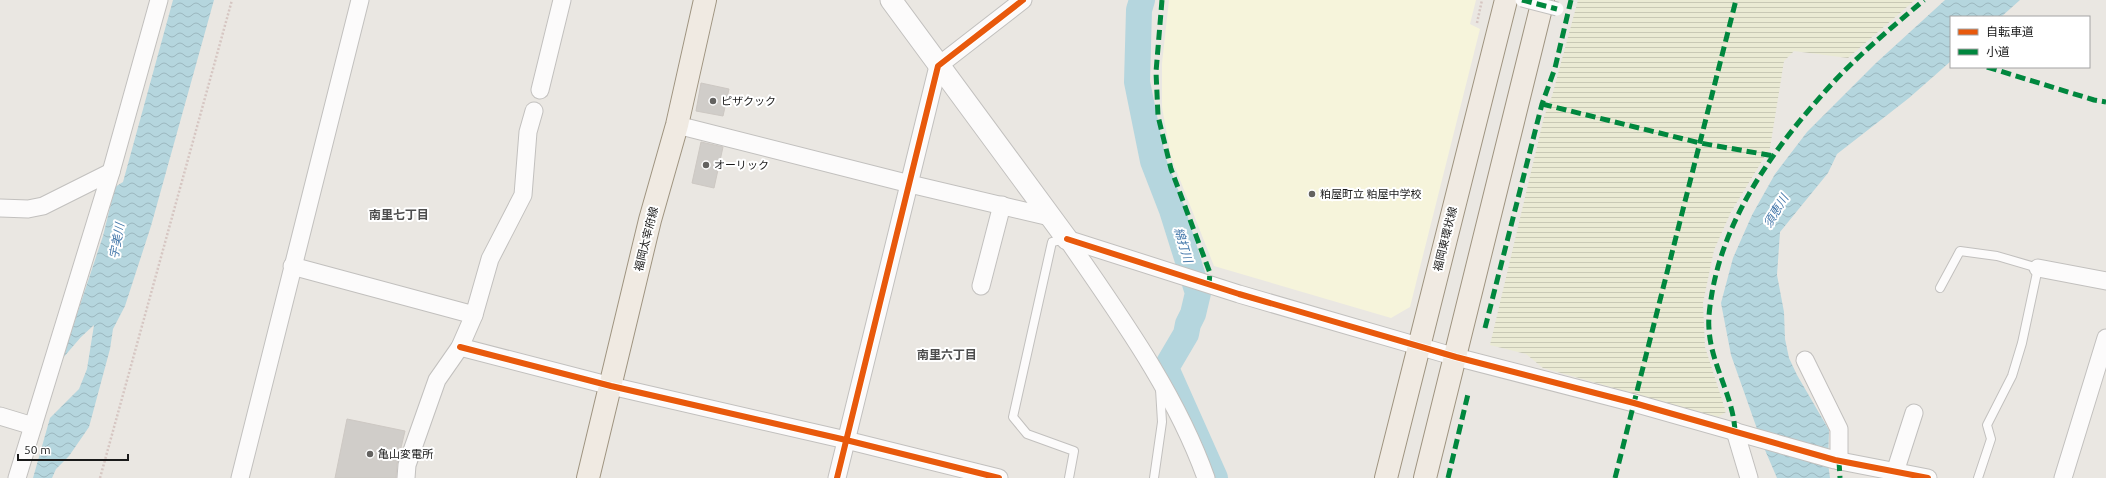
<svg xmlns="http://www.w3.org/2000/svg" width="2106" height="478" font-family="Ubuntu,'Noto Sans JP',sans-serif">
	<style>
		.education { fill: #f6f4db }
		.farmland { fill: url(#farmland-rules) }
		.water { fill: url(#water-waves) }
		.lines { fill: none; stroke-linecap: round; stroke-linejoin: round }
		.river { stroke: #b5d6de; stroke-width: 26 }
		.building { fill: #d0cdc9; stroke: #cdc8c3 }
		.service-casing { stroke: #c2c0be; stroke-width: 10 }
		.minor-casing { stroke: #c2c0be; stroke-width: 19 }
		.tertiary-casing { stroke: #c2c0be; stroke-width: 23 }
		.primary-casing { stroke: #9f9480; stroke-width: 24 }
		.path { stroke: #d6c6c2; stroke-width: 2.5; stroke-dasharray: 2 2; stroke-linecap: butt }
		.service { stroke: #fcfbfb; stroke-width: 8 }
		.minor { stroke: #fcfbfb; stroke-width: 17 }
		.tertiary { stroke: #fcfbfb; stroke-width: 21 }
		.primary { stroke: #f0eae2; stroke-width: 22 }
		.pedestrian-bridge-casing { stroke: #c2c0be; stroke-width: 15; stroke-linecap: butt }
		.pedestrian-bridge { stroke: #fcfbfb; stroke-width: 13 }
		.quiet { stroke: #00873e; stroke-width: 5; stroke-dasharray: 10 5; stroke-linecap: butt }
		.cycleway-casing { stroke: #fff; stroke-width: 8 }
		.cycleway { stroke: #e8590c; stroke-width: 6 }
		.poi-dot { fill: #636260; stroke: #fff; stroke-width: 1.5 }
		.labels { text-anchor: middle; stroke-width: 4; stroke-linejoin: round; paint-order: stroke }
		.poi-label { font-size: 11px; fill: #1a1a1a; stroke: #fff; text-anchor: start }
		.street-label { font-size: 11px; fill: #1a1a1a; stroke: #fff }
		.water-label { font-size: 12px; font-style: italic; fill: #4679ab; stroke: #fff }
		.neighbourhood-label { font-size: 12px; font-weight: bold; fill: #4d4d4d; stroke: #fff }
	</style>
	<defs>
		<pattern id="farmland-rules" width="6" height="5" patternUnits="userSpaceOnUse"><rect width="6" height="5" fill="#eaead4"/><path d="M0 2.5h6" fill="none" stroke="#c8c8b5"/></pattern>
		<pattern id="water-waves" width="16" height="10" patternUnits="userSpaceOnUse"><rect width="16" height="10" fill="#b5d6de"/><path d="M0 5q4-4 8 0t8 0" fill="none" stroke="#9bb7be"/></pattern>
	</defs>
	<rect width="100%" height="100%" fill="#eae7e2"/>
	<!-- education -->
	<polygon class="education" points="1169,0 1476,0 1470,24 1480,29 1410,307 1391,318 1214,266 1171,157 1162,107 1162,63"/>
	<!-- farmland -->
	<polygon class="farmland" points="1578,0 1915,0 1848,58 1794,51 1784,61 1770,148 1731,212 1714,250 1703,303 1705,347 1726,412 1718,417 1543,368 1526,354 1490,345 1544,117 1552,96"/>
	<!-- water -->
	<g class="water">
		<polygon points="173,0 214,0 151,226 125,306 113,329 110,349 89,427 69,456 56,469 52,478 33,478 50,418 79,389 87,369 94,325 81,337 62,359 103,236 115,187 123,182"/>
		<polygon points="1945,0 2020,0 2001,17 1951,17 1951,61 1909,98 1837,154 1828,173 1780,232 1777,275 1784,312 1785,339 1789,358 1797,375 1829,430 1828,463 1830,478 1777,478 1762,443 1731,355 1721,303 1733,258 1752,215 1775,174 1807,132 1876,63"/>
	</g>
	<g class="lines">
		<!-- river -->
		<polyline class="river" points="1142,0 1139,10 1137,82 1153,161 1172,210 1198,293 1193,314 1188,324 1186,334 1166,368 1215,478"/>
	</g>
	<!-- building -->
	<g class="building">
		<polygon points="701,83 729,89 723,116 696,111"/>
		<polygon points="701,142 723,147 714,188 692,183"/>
		<polygon points="347,419 405,431 397,464 396,478 335,478"/>
	</g>
	<g class="lines">
		<defs>
			<g id="service">
				<polyline points="1066,239 1052,242 1013,417 1027,434 1074,451 1069,478"/>
				<polyline points="1940,288 1960,251 1997,256 2038,268 2022,343 2012,376 1987,425 1991,439 1978,478"/>
				<polyline points="1154,478 1162,422 1160,389"/>
			</g>
			<g id="minor">
				<polyline points="540,90 562,0"/>
				<polyline points="677,125 910,184 1050,217"/>
				<polyline points="0,208 28,209 43,206 111,172"/>
				<polyline points="1067,239 1239,294 1456,357 1634,403 1835,460 1928,478"/>
				<path d="M1067,239C1119,315 1175,391 1206,478"/>
				<polyline points="292,266 474,315"/>
				<polyline points="2038,268 2106,281"/>
				<polyline points="981,286 1002,205"/>
				<polyline points="460,347 611,386 846,440 999,478"/>
				<polyline points="1805,360 1839,429 1839,461"/>
				<polyline points="0,416 33,426"/>
				<polyline points="1735,431 1749,478"/>
				<polyline points="1895,472 1914,413"/>
				<polyline points="17,478 111,172 159,0"/>
				<polyline points="240,478 360,0"/>
				<polyline points="406,478 407,465 437,380 460,347 474,315 490,259 523,195 528,132 534,111"/>
				<polyline points="837,478 938,66 1023,0"/>
				<polyline points="2063,478 2106,338"/>
			</g>
			<polyline id="tertiary" points="891,0 1067,239"/>
			<g id="primary">
				<polyline points="588,478 650,220 677,125 705,0"/>
				<polyline points="1386,478 1506,0"/>
				<polyline points="1425,478 1543,0"/>
			</g>
		</defs>
		<!-- service casing -->
		<use href="#service" class="service-casing"/>
		<!-- minor casing -->
		<use href="#minor" class="minor-casing"/>
		<!-- tertiary casing -->
		<use href="#tertiary" class="tertiary-casing"/>
		<!-- primary casing -->
		<use href="#primary" class="primary-casing"/>
		<!-- path -->
		<g class="path">
			<polyline points="1477,23 1482,0"/>
			<polyline points="100,478 232,0"/>
		</g>
		<!-- service -->
		<use href="#service" class="service"/>
		<!-- minor -->
		<use href="#minor" class="minor"/>
		<!-- tertiary -->
		<use href="#tertiary" class="tertiary"/>
		<!-- primary -->
		<use href="#primary" class="primary"/>
		<defs>
			<polyline id="pedestrian-bridge" points="1522,0 1557,9"/>
		</defs>
		<!-- pedestrian-bridge casing -->
		<use href="#pedestrian-bridge" class="pedestrian-bridge-casing"/>
		<!-- pedestrian-bridge -->
		<use href="#pedestrian-bridge" class="pedestrian-bridge"/>
		<!-- quiet -->
		<g class="quiet">
			<polyline points="1162,0 1156,72 1158,116 1171,169 1210,273 1209,284"/>
			<polyline points="1522,0 1557,9"/>
			<polyline points="1987,67 2094,100 2106,102"/>
			<polyline points="1542,104 1700,143 1774,156"/>
			<polyline points="1485,328 1542,104 1555,68 1571,0"/>
			<path d="M1735,431C1733,395 1711,365 1709,329C1708,318 1710,305 1712,293C1725,218 1772,151 1822,95C1852,60 1889,30 1924,0"/>
			<polyline points="1839,461 1840,478"/>
			<polyline points="1448,478 1468,394"/>
			<polyline points="1615,478 1736,0"/>
		</g>
		<defs>
			<g id="cycleway">
				<polyline points="1067,239 1239,294 1456,357 1634,403 1835,460 1928,478"/>
				<polyline points="460,347 611,386 846,440 999,478"/>
				<polyline points="837,478 938,66 1023,0"/>
			</g>
		</defs>
		<!-- cycleway casing -->
		<use href="#cycleway" class="cycleway-casing"/>
		<!-- cycleway -->
		<use href="#cycleway" class="cycleway"/>
	</g>
	<!-- markers -->
	<g class="poi-dot">
		<circle cx="713" cy="101" r="4"/>
		<circle cx="706" cy="165" r="4"/>
		<circle cx="1312" cy="194" r="4"/>
		<circle cx="370" cy="454" r="4"/>
	</g>
	<g class="labels">
		<!-- poi labels -->
		<g class="poi-label">
			<text x="721" y="105">ピザクック</text>
			<text x="714" y="169">オーリック</text>
			<text x="1320" y="198">粕屋町立 粕屋中学校</text>
			<text x="378" y="458">亀山変電所</text>
		</g>
		<!-- street labels -->
		<g class="street-label">
			<text transform="translate(646 239) rotate(-76)" y="4">福岡太宰府線</text>
			<text transform="translate(1445 239) rotate(-76)" y="4">福岡東環状線</text>
		</g>
		<!-- water labels -->
		<g class="water-label">
			<text transform="translate(1776 211) rotate(-59)" y="4">須恵川</text>
			<text transform="translate(117 241) rotate(-80)" y="4">宇美川</text>
			<text transform="translate(1183 245) rotate(73)" y="4">綿打川</text>
		</g>
		<!-- neighbourhood labels -->
		<g class="neighbourhood-label">
			<text x="399" y="219">南里七丁目</text>
			<text x="947" y="359">南里六丁目</text>
		</g>
	</g>
	<!-- legend -->
	<rect x="1950" y="16" width="140" height="52" fill="#ffffff" stroke="#a3a3a3"/>
	<rect x="1958" y="29" width="20" height="6" fill="#e8590c" stroke="#a3a3a3"/>
	<text x="1986" y="36" font-size="12" fill="#1a1a1a">自転車道</text>
	<rect x="1958" y="49" width="20" height="6" fill="#00873e" stroke="#a3a3a3"/>
	<text x="1986" y="56" font-size="12" fill="#1a1a1a">小道</text>
	<!-- scale -->
	<path d="M18 454v6h110v-6" fill="none" stroke="#1a1a1a" stroke-width="2"/>
	<text x="24" y="454" font-size="12" fill="#1a1a1a" stroke="#ffffff" stroke-width="3" paint-order="stroke">50 m</text>
</svg>
